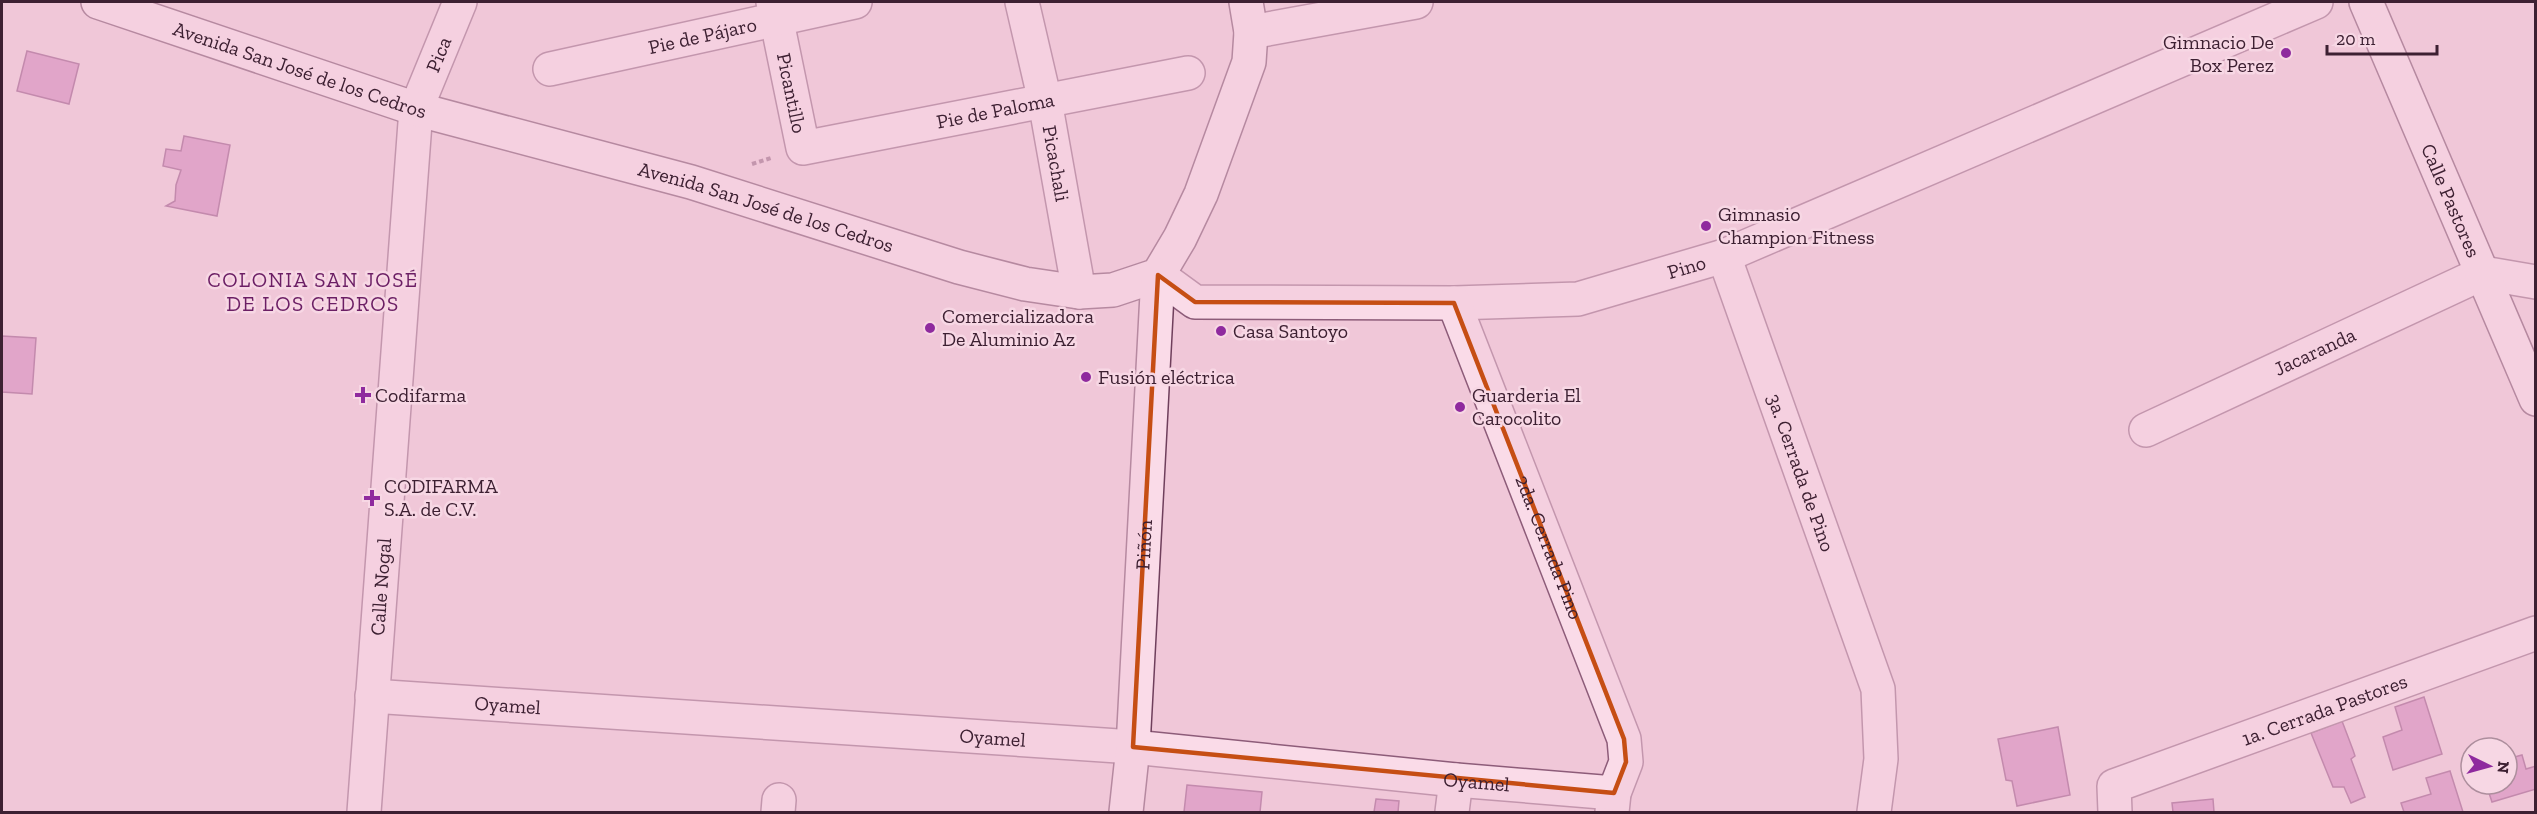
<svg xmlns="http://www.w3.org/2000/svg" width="2537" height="814" viewBox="0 0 2537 814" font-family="'Zilla Slab',serif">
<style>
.building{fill:#cf7cb7;stroke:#8d4178;stroke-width:1.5}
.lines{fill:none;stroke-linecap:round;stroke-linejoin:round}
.street-casing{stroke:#8d5c79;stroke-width:36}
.secondary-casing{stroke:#6f3f5c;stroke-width:36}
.path{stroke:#8d5c79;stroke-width:4;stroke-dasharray:4.5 3;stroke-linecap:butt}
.street{stroke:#fadbe8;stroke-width:33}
.secondary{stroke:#fadbe8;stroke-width:33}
.marked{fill:none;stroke:#c64e14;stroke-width:4.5;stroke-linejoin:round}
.poi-dot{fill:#8f2a9e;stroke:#f7d7e4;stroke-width:2}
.labels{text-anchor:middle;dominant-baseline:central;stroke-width:5;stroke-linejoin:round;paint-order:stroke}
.street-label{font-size:20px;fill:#3d2032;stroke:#f7d7e4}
.poi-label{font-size:20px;fill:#3d2032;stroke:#f7d7e4;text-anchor:start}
.neighbourhood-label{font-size:21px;letter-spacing:1.5px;fill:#6b1e64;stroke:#f7d7e4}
</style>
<rect width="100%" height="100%" fill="#f0c7d8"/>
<!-- building -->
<g class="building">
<path d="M27 51 79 64 69 104 17 91Z"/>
<path d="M184 136 230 145 217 216 166 206 175 201 176 185 181 170 163 166 166 149 181 151Z"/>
<path d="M2 336 36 338 32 394 2 392Z"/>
<path d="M2424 697 2442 754 2393 770 2383 737 2402 730 2395 707Z"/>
<path d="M2342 721 2353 750 2355 756 2351 759 2365 797 2351 803 2344 787H2333L2311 733Z"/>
<path d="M2058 727 2070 795 2017 806 2012 781 2006 780 1998 739Z"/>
<path d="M2522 755 2526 769 2536 766V789L2492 802 2486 784H2507V759Z"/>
<path d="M2450 771 2463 812H2404L2401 803 2431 794 2426 778Z"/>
<path d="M1187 785 1262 792 1260 812H1184Z"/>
<path d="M1376 799 1399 801 1398 812H1374Z"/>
<path d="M2213 799 2214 812H2173L2172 803Z"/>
</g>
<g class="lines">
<!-- street casing -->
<g class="street-casing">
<g id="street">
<path id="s1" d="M773 2 803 148 1188 73"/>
<path id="s2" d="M1022 2 1045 101 1079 292"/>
<path d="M1251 32 1416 2"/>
<path id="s3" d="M550 69 855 2"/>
<path id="s4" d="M1724 256 1878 689 1881 759 1874 812"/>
<path id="s5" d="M1158 275 1195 302 1454 303 1578 299 1724 256 2316 2"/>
<path id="s6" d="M1454 303 1624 739 1626 762 1614 793 1612 812"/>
<path id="s7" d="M2146 430 2483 273 2536 282"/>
<path id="s8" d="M372 696 1133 747 1456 780 1614 793"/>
<path id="s9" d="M364 812 416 109 460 2"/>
<path d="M778 812 779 800"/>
<path d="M1452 812 1456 780"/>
<path id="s10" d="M2115 812 2114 786 2536 633"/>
</g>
</g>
<!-- secondary casing -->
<g class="secondary-casing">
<g id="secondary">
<path id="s11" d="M98 2 416 109 691 182 959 267 1025 284 1079 292 1113 290 1158 275 1180 238 1201 194 1249 62 1251 32 1246 2"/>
<path id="s12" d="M2366 2 2536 399"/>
<path id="s13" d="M1126 812 1133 747 1158 275"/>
</g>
</g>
<!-- path -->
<path class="path" d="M752 164 771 158"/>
<!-- street -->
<use href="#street" class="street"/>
<!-- secondary -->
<use href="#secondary" class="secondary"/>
</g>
<!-- marked area -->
<path d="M0 0H2537V814H0ZM1158 275 1195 302 1454 303 1624 739 1626 762 1614 793 1133 747Z" fill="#f0c7d8" fill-opacity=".55" fill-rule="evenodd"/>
<path class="marked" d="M1158 275 1195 302 1454 303 1624 739 1626 762 1614 793 1133 747Z"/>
<!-- markers -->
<g class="poi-dot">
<circle cx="2286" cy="53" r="6"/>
<circle cx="1706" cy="226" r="6"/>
<circle cx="930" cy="328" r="6"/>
<circle cx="1221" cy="331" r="6"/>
<circle cx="1086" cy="377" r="6"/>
<path d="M360 386h6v6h6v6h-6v6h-6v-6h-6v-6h6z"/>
<circle cx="1460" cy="407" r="6"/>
<path d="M369 489h6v6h6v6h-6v6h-6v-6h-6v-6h6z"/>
</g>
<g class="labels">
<!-- street labels -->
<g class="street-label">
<text stroke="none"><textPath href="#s3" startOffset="156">Pie de Pájaro</textPath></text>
<text stroke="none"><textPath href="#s9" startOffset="764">Pica</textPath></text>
<text stroke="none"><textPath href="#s11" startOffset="213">Avenida San José de los Cedros</textPath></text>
<text stroke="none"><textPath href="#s1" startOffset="93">Picantillo</textPath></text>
<text stroke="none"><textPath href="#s1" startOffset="345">Pie de Paloma</textPath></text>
<text stroke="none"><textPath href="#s2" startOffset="165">Picachali</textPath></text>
<text stroke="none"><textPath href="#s12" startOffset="216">Calle Pastores</textPath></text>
<text stroke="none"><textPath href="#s11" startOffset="699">Avenida San José de los Cedros</textPath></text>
<text stroke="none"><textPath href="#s5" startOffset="542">Pino</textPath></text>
<text stroke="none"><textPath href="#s7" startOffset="186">Jacaranda</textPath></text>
<text stroke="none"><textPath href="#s4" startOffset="230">3a. Cerrada de Pino</textPath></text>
<text stroke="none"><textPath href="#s13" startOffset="268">Piñón</textPath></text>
<text stroke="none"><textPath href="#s6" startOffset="262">2da. Cerrada Pino</textPath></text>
<text stroke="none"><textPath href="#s9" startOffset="226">Calle Nogal</textPath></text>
<text stroke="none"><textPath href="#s8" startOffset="136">Oyamel</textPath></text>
<text stroke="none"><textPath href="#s10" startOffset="250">1a. Cerrada Pastores</textPath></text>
<text stroke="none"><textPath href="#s8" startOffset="622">Oyamel</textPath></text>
<text stroke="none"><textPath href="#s8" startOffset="1108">Oyamel</textPath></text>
</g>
<!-- poi labels -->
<g class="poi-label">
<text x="2274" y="42" text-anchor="end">Gimnacio De<tspan x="2274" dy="23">Box Perez</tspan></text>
<text x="1718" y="214">Gimnasio<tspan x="1718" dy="23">Champion Fitness</tspan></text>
<text x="942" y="316">Comercializadora<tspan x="942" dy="23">De Aluminio Az</tspan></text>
<text x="1233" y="331">Casa Santoyo</text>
<text x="1098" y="377">Fusión eléctrica</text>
<text x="375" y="395">Codifarma</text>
<text x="1472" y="395">Guarderia El<tspan x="1472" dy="23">Carocolito</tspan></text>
<text x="384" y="486">CODIFARMA<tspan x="384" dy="23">S.A. de C.V.</tspan></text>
</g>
<!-- neighbourhood labels -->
<g class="neighbourhood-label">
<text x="313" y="279">COLONIA SAN JOSÉ<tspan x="313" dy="24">DE LOS CEDROS</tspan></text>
</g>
</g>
<!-- border -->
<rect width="2537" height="814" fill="none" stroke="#3d2032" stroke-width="6"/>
<!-- north arrow -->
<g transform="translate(2489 766) rotate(95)"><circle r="28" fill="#f7d7e4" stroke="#ad8e9d" stroke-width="1.5"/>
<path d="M0-4.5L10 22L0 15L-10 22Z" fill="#8f2a9e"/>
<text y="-9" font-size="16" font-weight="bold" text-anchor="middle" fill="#3d2032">N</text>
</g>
<!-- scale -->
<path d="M2327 45v9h110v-9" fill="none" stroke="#3d2032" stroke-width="3"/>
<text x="2336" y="45" font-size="18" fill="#3d2032" stroke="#f7d7e4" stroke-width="4.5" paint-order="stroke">20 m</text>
</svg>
